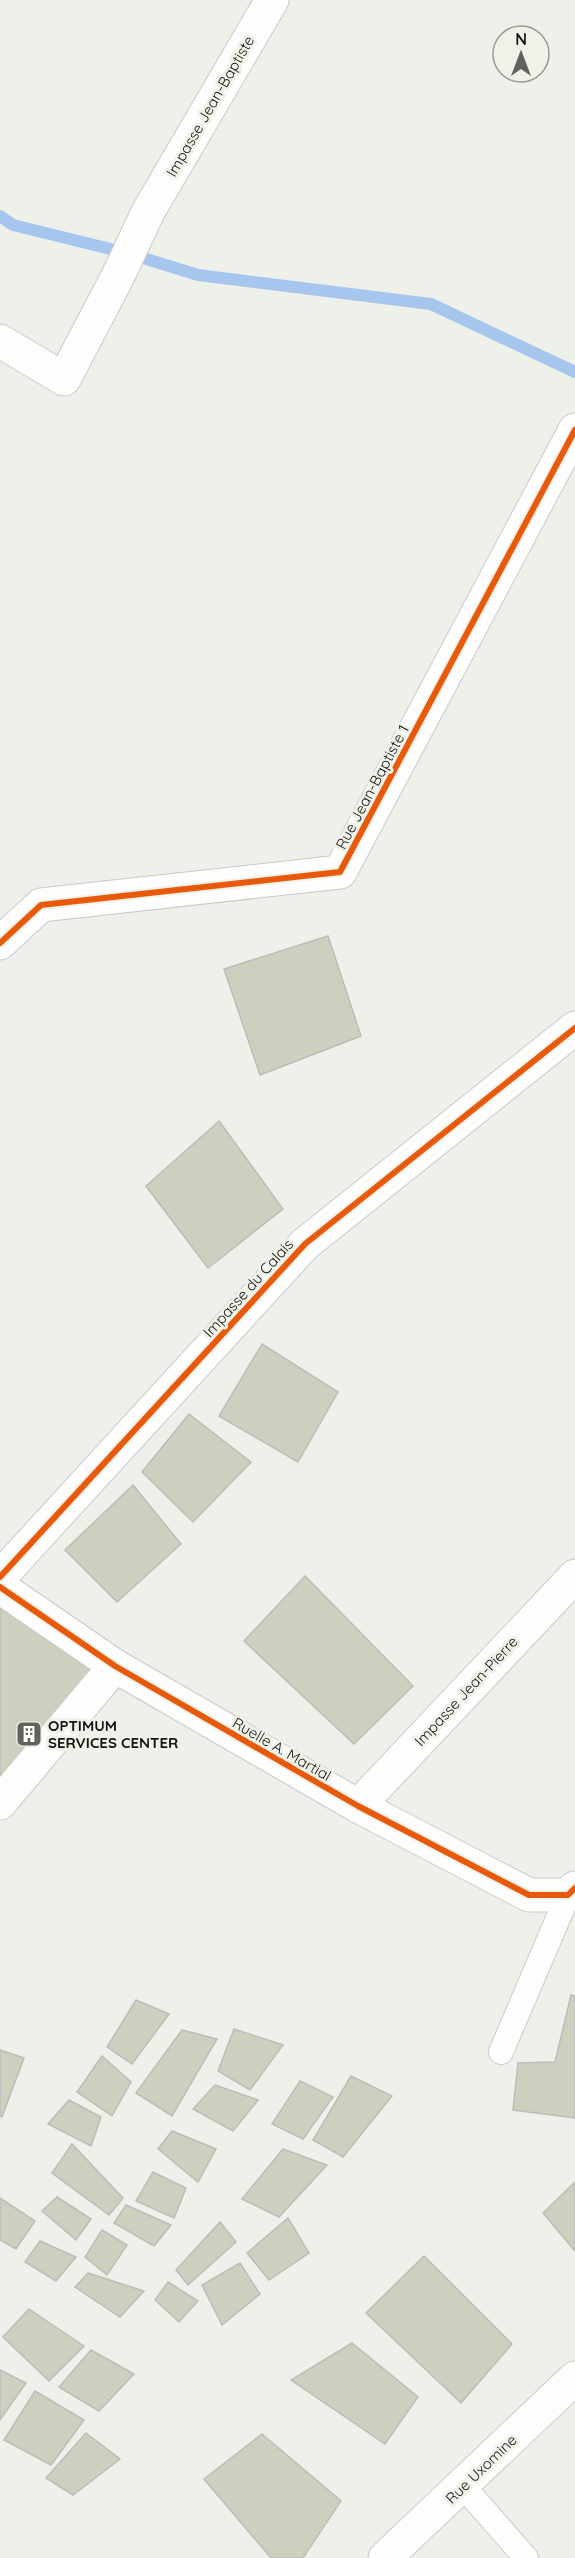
<svg xmlns="http://www.w3.org/2000/svg" width="575" height="2558" viewBox="0 0 575 2558" font-family="Quicksand,sans-serif">
<style>
.lines{fill:none;stroke-linecap:round;stroke-linejoin:round}
.stream{stroke:#a7c6ee;stroke-width:12}
.building{fill:#cbd0bf;stroke:#bcbdb9;stroke-width:1.5}
.lane-casing{stroke:#c9cbc6;stroke-width:26}
.street-casing{stroke:#c9cbc6;stroke-width:35}
.lane{stroke:#fcfdfc;stroke-width:24}
.street{stroke:#fcfdfc;stroke-width:33}
.cycleway-casing{stroke:#eff2e8;stroke-width:10}
.cycleway{stroke:#e8590c;stroke-width:6}
.labels{text-anchor:middle;dominant-baseline:central;stroke-width:6;stroke-linejoin:round;paint-order:stroke}
.street-label{font-size:15px;fill:#151612;stroke:#eff2e8}
.poi-label{font-size:15px;font-weight:bold;fill:#151612;stroke:#eff2e8;text-anchor:start}
</style>
<rect width="100%" height="100%" fill="#eef0ea"/>
<g class="lines">
<!-- stream -->
<path class="stream" d="M0 216 13 225 127 253 198 275 431 304 575 372"/>
</g>
<!-- building -->
<g class="building">
<path d="M328 936 361 1036 260 1075 224 969Z"/>
<path d="M219 1121 283 1209 208 1268 146 1186Z"/>
<path d="M262 1344 338 1392 298 1462 219 1416Z"/>
<path d="M189 1414 251 1462 193 1522 142 1472Z"/>
<path d="M133 1485 181 1544 117 1602 65 1550Z"/>
<path d="M305 1576 413 1686 354 1744 244 1641Z"/>
<path d="M0 1590 115 1666 0 1803Z"/>
<path d="M571 1995 575 1996V2118L513 2110 518 2063 555 2062Z"/>
<path d="M136 2000 169 2014 132 2064 107 2047Z"/>
<path d="M234 2029 283 2045 250 2090 218 2071Z"/>
<path d="M182 2030 217 2039 172 2116 136 2093Z"/>
<path d="M0 2050 24 2058 2 2117 0 2116Z"/>
<path d="M102 2056 131 2082 112 2116 77 2092Z"/>
<path d="M351 2076 392 2096 343 2157 313 2140Z"/>
<path d="M300 2081 333 2097 303 2139 272 2124Z"/>
<path d="M215 2085 258 2100 233 2131 193 2109Z"/>
<path d="M69 2100 101 2117 91 2146 48 2124Z"/>
<path d="M172 2131 216 2149 198 2182 158 2149Z"/>
<path d="M72 2144 123 2198 109 2215 52 2173Z"/>
<path d="M283 2149 327 2165 279 2217 242 2199Z"/>
<path d="M153 2172 186 2188 174 2218 136 2201Z"/>
<path d="M575 2182V2251L543 2213Z"/>
<path d="M57 2197 91 2219 76 2240 42 2211Z"/>
<path d="M0 2198 35 2221 16 2249 0 2240Z"/>
<path d="M126 2205 171 2225 154 2246 114 2223Z"/>
<path d="M288 2218 309 2253 269 2280 247 2253Z"/>
<path d="M220 2222 236 2242 188 2285 176 2270Z"/>
<path d="M102 2230 127 2245 107 2275 85 2257Z"/>
<path d="M40 2241 76 2257 56 2281 25 2262Z"/>
<path d="M424 2256 512 2344 461 2403 366 2313Z"/>
<path d="M240 2263 260 2294 222 2325 202 2285Z"/>
<path d="M88 2273 144 2291 120 2317 75 2287Z"/>
<path d="M168 2282 198 2301 179 2322 155 2300Z"/>
<path d="M29 2309 84 2346 49 2381 3 2337Z"/>
<path d="M352 2343 418 2397 385 2444 291 2380Z"/>
<path d="M91 2350 134 2374 99 2411 59 2387Z"/>
<path d="M0 2370 26 2383 0 2420Z"/>
<path d="M35 2391 84 2420 51 2465 4 2440Z"/>
<path d="M86 2433 120 2459 73 2495 46 2478Z"/>
<path d="M262 2434 341 2501 303 2558H271L204 2479Z"/>
</g>
<g class="lines">
<!-- lane casing -->
<g class="lane-casing">
<g id="lane">
<path d="M501 2052 568 1895"/>
<path d="M463 2486 526 2558"/>
</g>
</g>
<!-- street casing -->
<g class="street-casing">
<g id="street">
<path d="M0 341 64 379 118 276 148 212 272 0"/>
<path d="M0 943 41 905 340 872 575 430"/>
<path d="M0 1577 305 1244 575 1028"/>
<path d="M0 1587 115 1666 358 1806 529 1895H568L575 1888"/>
<path d="M0 1803 115 1666"/>
<path d="M358 1806 575 1576"/>
<path d="M385 2558 575 2378"/>
</g>
</g>
<!-- lane -->
<use href="#lane" class="lane"/>
<!-- street -->
<use href="#street" class="street"/>
<!-- cycleway casing -->
<g class="cycleway-casing">
<g id="cycleway">
<path d="M0 943 41 905 340 872 575 430"/>
<path d="M0 1577 305 1244 575 1028"/>
<path d="M0 1587 115 1666 358 1806 529 1895H568L575 1888"/>
</g>
</g>
<!-- cycleway -->
<use href="#cycleway" class="cycleway"/>
</g>
<!-- icons -->
<defs>
<g id="building-square" transform="scale(1.35)"><rect x="-9" y="-9" width="18" height="18" rx="4" fill="#61625e" stroke="#eff2e8"/><path d="M-4-6H4V6H1V3H-1V6H-4ZM-2.5-4.3h1.7v1.8h-1.7ZM.8-4.3h1.7v1.8H.8ZM-2.5-1h1.7V.8h-1.7ZM.8-1h1.7V.8H.8Z" fill="#fff"/></g>
</defs>
<g fill-rule="evenodd">
<use href="#building-square" x="29" y="1734"/>
</g>
<g class="labels">
<!-- street labels -->
<g class="street-label">
<text transform="translate(210 106) rotate(-60)">Impasse Jean-Baptiste</text>
<text transform="translate(372 787) rotate(-62)">Rue Jean-Baptiste 1</text>
<text transform="translate(248 1288) rotate(-48)">Impasse du Calais</text>
<text transform="translate(466 1691) rotate(-47)">Impasse Jean-Pierre</text>
<text transform="translate(282 1749) rotate(30)">Ruelle A. Martial</text>
<text transform="translate(481 2469) rotate(-44)">Rue Uxomine</text>
</g>
<!-- poi labels -->
<g class="poi-label">
<text x="48" y="1725">OPTIMUM<tspan x="48" dy="17">SERVICES CENTER</tspan></text>
</g>
</g>
<!-- north arrow -->
<g transform="translate(521 54)"><circle r="28" fill="#eff2e8" stroke="#989a92" stroke-width="1.5"/>
<path d="M0-4.5L10 22L0 15L-10 22Z" fill="#61625e"/>
<text y="-9" font-size="16" font-weight="bold" text-anchor="middle" fill="#151612">N</text>
</g>
</svg>
